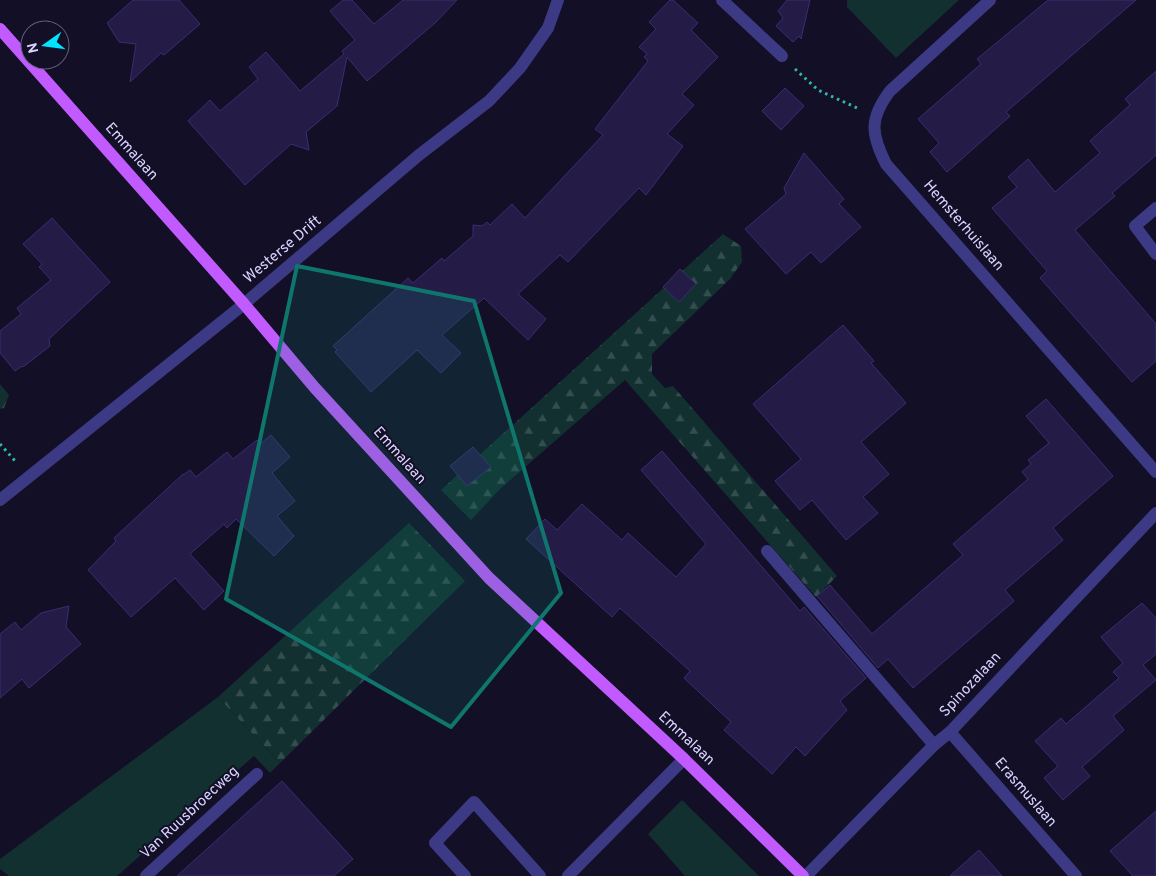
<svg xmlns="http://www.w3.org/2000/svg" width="1156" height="876" viewBox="0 0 1156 876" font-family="Overpass,sans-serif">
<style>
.green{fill:#12302f}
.forest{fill:url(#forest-firs)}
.building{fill:#241b47;stroke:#3b2d73}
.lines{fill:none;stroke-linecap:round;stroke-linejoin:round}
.path{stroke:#2fb8b0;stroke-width:3;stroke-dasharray:2.5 4;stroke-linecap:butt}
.minor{stroke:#3d3a85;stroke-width:12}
.major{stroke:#c25bff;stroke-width:12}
.marked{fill:#0f766e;fill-opacity:0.2;stroke:#0f766e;stroke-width:4;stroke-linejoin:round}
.labels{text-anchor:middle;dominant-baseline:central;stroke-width:4;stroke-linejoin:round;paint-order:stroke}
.street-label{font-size:15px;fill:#d9d4ff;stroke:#130f26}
</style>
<defs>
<pattern id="forest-firs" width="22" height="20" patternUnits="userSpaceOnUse" patternTransform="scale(1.25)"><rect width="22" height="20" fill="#12302f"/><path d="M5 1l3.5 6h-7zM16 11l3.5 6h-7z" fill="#344d4e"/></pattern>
</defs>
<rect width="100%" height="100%" fill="#130f26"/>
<!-- green -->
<g class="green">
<path d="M847 0H959L896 58 847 7Z"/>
<path d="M218 697 280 763 270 773 254 756 117 876H9L0 869V859Z"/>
<path d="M682 800 759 876H685L648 834Z"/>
</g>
<!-- forest -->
<g class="forest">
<path d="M723 234 741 246 742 262 730 279 652 354V374L665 388 673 386 837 576 816 597 625 380 501 488 471 520 441 490Z"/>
<path d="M0 384 9 395 4 408 0 409Z"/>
<path d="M409 523 465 581 280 763 218 697Z"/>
</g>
<!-- building -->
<g class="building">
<path d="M133 0H179L200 24 164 55 161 53 130 82 136 44 119 42 107 23Z"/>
<path d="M343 0H352L374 24 403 0H457L435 23 367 81 347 57 337 106 306 132 309 150 291 144 245 185 188 121 210 100 220 111 258 79 249 67 266 52 300 91 344 54 342 51 355 40 330 11Z"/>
<path d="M670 0H673L698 23 691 30 718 57 682 94 694 105 667 134 683 146 646 195 639 188 568 262 560 255 518 294 546 319 528 340 484 298 442 335 461 353 441 373 417 350 371 392 335 352 337 350 333 346 408 278 413 283 442 258 444 261 473 236V225L482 226 487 222 490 225 512 204 525 218 603 135 595 129 648 61 644 57 647 54 639 47 656 29 649 22Z"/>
<path d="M787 0H810L801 39 799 36 793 42 776 26 783 18 778 11Z"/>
<path d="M1048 0H1136L1006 112 1010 116 947 172 930 152 939 143 918 119 981 64 977 59Z"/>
<path d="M1156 71V155L1112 193 1115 196 1075 230 1156 324V361L1132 382 1040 278 1047 271 992 208 1017 187 1008 177 1028 159 1055 192 1100 153 1090 141 1130 105 1125 99Z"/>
<path d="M785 88 804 106 781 130 762 111Z"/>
<path d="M804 153 844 199 839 204 861 227 821 263 811 252 786 274 745 229 786 194 784 188Z"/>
<path d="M52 218 110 282 49 339 50 346 23 367 22 366 15 371 0 353V331L21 314 17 308 51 280 39 267 42 264 23 244Z"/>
<path d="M680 269 696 284 679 302 663 287Z"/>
<path d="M843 325 874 361 871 363 906 403 861 442 889 474 863 497 878 513 846 540 812 500 800 510 775 481 801 459 753 404Z"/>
<path d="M1046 399 1113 476 1053 528 1063 540 1005 590 1014 601 913 688 888 659 878 668 817 596 830 585 872 634 925 588 963 555 953 544 1028 479 1022 472 1031 464 1028 460 1049 443 1026 416Z"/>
<path d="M271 435 290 457 272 473 295 501 277 516 294 536 274 556 236 519 227 528 224 524 190 554 224 591 204 610 175 578 131 617 88 570 116 541 114 538 183 474V475L190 470 196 477 227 452 233 459 257 440 260 444Z"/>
<path d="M473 447 491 467 467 486 450 466Z"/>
<path d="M662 451 800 611 804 607 866 678 840 701 847 710 805 756 796 747 772 774 724 730 731 722 684 678 690 671 620 608 612 617 526 539 545 519 557 530 582 504 622 540 628 533 676 577 706 544 641 470Z"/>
<path d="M1142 603 1156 618V654L1143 665 1156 680 1113 716 1124 730 1082 767 1090 776 1063 800 1044 778 1058 766 1035 741 1061 718 1066 724 1119 678 1113 672 1123 663 1101 637Z"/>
<path d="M69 606 66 627 81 644 29 688 22 679 0 698V634L15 622 21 630 41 613Z"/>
<path d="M282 781 353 859 334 876H177Z"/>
<path d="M1156 811V876H1133L1110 851Z"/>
<path d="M979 850 1002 876H950Z"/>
</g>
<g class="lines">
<!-- path -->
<g class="path">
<path d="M795 69 818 90 857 108"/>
<path d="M0 444 16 462"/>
</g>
<!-- minor -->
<g class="minor">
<path d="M722 0 782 56"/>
<path d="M990 0 890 91C869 119 871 134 886 164L1156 472"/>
<path d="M1156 208 1135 226 1156 254"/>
<path d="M0 500 244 304 419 155 489 101 520 68 548 28 558 0"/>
<path d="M767 551 934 745"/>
<path d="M950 732 1076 876"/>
<path d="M146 876 257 774"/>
<path d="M465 876 435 843 474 802 540 876"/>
<path d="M568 876 684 759"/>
<path d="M806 876 934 745 950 732 1156 513"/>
</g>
<!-- major -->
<path class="major" d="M0 29 244 304 315 388 489 578 684 759 803 876"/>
</g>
<!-- marked area -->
<path class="marked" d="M297 266 474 301 561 593 451 727 226 599Z"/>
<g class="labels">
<!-- street labels -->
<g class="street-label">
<text transform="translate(131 152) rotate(48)">Emmalaan</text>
<text transform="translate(963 226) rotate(49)">Hemsterhuislaan</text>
<text transform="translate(283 250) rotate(-40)">Westerse Drift</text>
<text transform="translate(399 456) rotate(48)">Emmalaan</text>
<text transform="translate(971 685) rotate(-47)">Spinozalaan</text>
<text transform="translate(686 739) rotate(43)">Emmalaan</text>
<text transform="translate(1025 793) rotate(49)">Erasmuslaan</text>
<text transform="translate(190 813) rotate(-43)">Van Ruusbroecweg</text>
</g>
</g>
<!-- north arrow -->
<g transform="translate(45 45) rotate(256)"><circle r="24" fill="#130f26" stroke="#625e7d"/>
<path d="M0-4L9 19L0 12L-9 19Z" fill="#00e5ff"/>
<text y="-8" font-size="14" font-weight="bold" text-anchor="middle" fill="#d9d4ff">N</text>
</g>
</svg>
